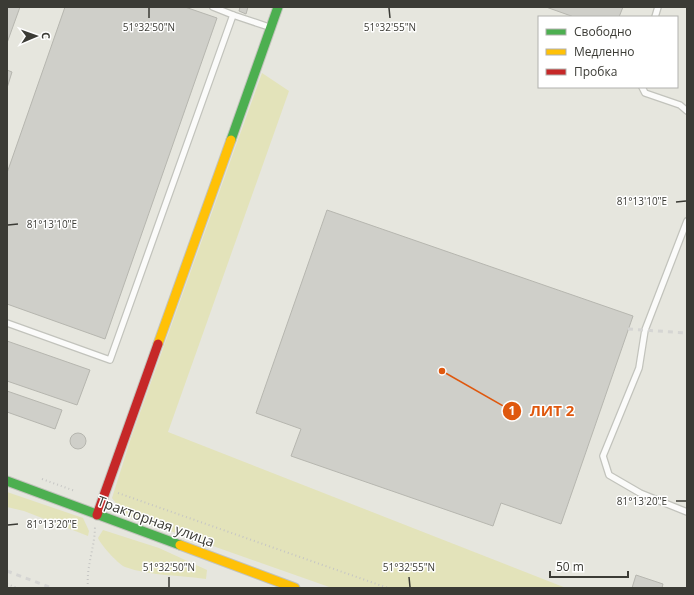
<svg xmlns="http://www.w3.org/2000/svg" width="694" height="595" viewBox="0 0 694 595" font-family="'Open Sans',sans-serif">
<style>
.green{fill:#e3e3ba}
.building{fill:#cfcfc9;stroke:#b6b6af}
.lines{fill:none;stroke-linecap:round;stroke-linejoin:round}
.lane-casing{stroke:#c2c3bc;stroke-width:8}
.fast-casing{stroke:#c2c3bc;stroke-width:11}
.slow-casing{stroke:#c2c3bc;stroke-width:11}
.jam-casing{stroke:#c2c3bc;stroke-width:11}
.path{stroke:#c6c6c4;stroke-width:2;stroke-dasharray:1 3;stroke-linecap:butt}
.lane{stroke:#fbfbfa;stroke-width:5.5}
.fast{stroke:#4caf50;stroke-width:9}
.slow{stroke:#ffc107;stroke-width:9}
.jam{stroke:#c62828;stroke-width:9}
.rail{stroke:#d5d5d3;stroke-width:3;stroke-dasharray:5 5;stroke-linecap:butt}
.ticks{fill:none;stroke:#3b3b35;stroke-width:1.5}
.labels{text-anchor:middle;dominant-baseline:central;stroke-width:3;stroke-linejoin:round;paint-order:stroke}
.street-label{font-size:14px;fill:#3b3b35;stroke:#fff}
.ticks-label{font-size:10px;text-anchor:middle;fill:#3b3b35;stroke:#fff;stroke-width:3;stroke-linejoin:round;paint-order:stroke}
.leader{fill:none;stroke:#df580e;stroke-width:1.5}
.callout-dot{fill:#df580e;stroke:#fff;stroke-width:1.5}
.mark-label{font-size:12px;text-anchor:middle;font-weight:bold;fill:#fff}
.callout-label{font-size:15px;text-anchor:middle;font-weight:bold;fill:#df580e;stroke:#fff;stroke-width:3;stroke-linejoin:round;paint-order:stroke}
</style>
<rect width="100%" height="100%" fill="#e6e6de"/>
<!-- green -->
<g class="green">
<path d="M262 73 289 91 168 432 566 588H332L125 515 112 498 131 438Z"/>
<path d="M7 492 83 518 89 531 88 536 24 511 7 507Z"/>
<path d="M103 530 159 548 207 570 206 579C180 575 150 576 125 567 118 564 101 545 98 538Z"/>
</g>
<!-- building -->
<g class="building">
<path d="M7 7H20L7 43Z"/>
<path d="M65 7H185L217 18 105 339 7 304V173Z"/>
<path d="M240 7H248L246 14 239 11Z"/>
<path d="M546 7H623L619 17H574Z"/>
<path d="M7 70 12 72 7 88Z"/>
<path d="M327 210 633 316 561 524 501 503 493 526 291 456 301 429 256 413Z"/>
<path d="M7 341 90 370 77 405 7 381Z"/>
<path d="M7 391 62 410 55 429 7 412Z"/>
<circle cx="78" cy="441" r="8"/>
<path d="M636 575 663 584 662 588H632Z"/>
</g>
<g class="lines">
<!-- lane casing -->
<g class="lane-casing">
<g id="lane">
<path d="M213 7 233 15"/>
<path d="M655 17 658 7"/>
<path d="M642 87 645 93 680 105 687 111"/>
<path d="M687 221 645 330 639 368 603 456 609 475 640 493 687 512"/>
<path d="M7 323 110 360 233 15 269 27"/>
</g>
</g>
<!-- fast casing -->
<g class="fast-casing">
<g id="fast">
<path d="M231 140 278 7"/>
<path d="M7 481 180 545"/>
</g>
</g>
<!-- slow casing -->
<g class="slow-casing">
<g id="slow">
<path d="M158 344 231 140"/>
<path d="M180 545 295 588"/>
</g>
</g>
<!-- jam casing -->
<g class="jam-casing">
<path id="jam" d="M97 515 158 344"/>
</g>
<!-- path -->
<g class="path">
<path d="M42 479 75 491"/>
<path d="M118 493 388 588"/>
<path d="M7 584 17 588"/>
<path d="M88 588C86 565 95 548 95 526"/>
</g>
<!-- lane -->
<use href="#lane" class="lane"/>
<!-- fast -->
<use href="#fast" class="fast"/>
<!-- slow -->
<use href="#slow" class="slow"/>
<!-- jam -->
<use href="#jam" class="jam"/>
<!-- rail -->
<g class="rail">
<path d="M628 329 687 333"/>
<path d="M7 571 52 588"/>
</g>
</g>
<!-- ticks -->
<path class="ticks" d="M149 8V18M389 8 390 18M676 202 686 201M8 225 18 224M676 501H686M8 525 18 524M169 577V587M409 577 410 587"/>
<g class="labels">
<!-- street labels -->
<g class="street-label">
<text transform="translate(156 521) rotate(20)">Тракторная улица</text>
</g>
</g>
<g class="ticks-label">
<text x="149" y="31">51°32'50"N</text>
<text x="390" y="31">51°32'55"N</text>
<text x="642" y="205">81°13'10"E</text>
<text x="52" y="228">81°13'10"E</text>
<text x="642" y="505">81°13'20"E</text>
<text x="52" y="528">81°13'20"E</text>
<text x="169" y="571">51°32'50"N</text>
<text x="409" y="571">51°32'55"N</text>
</g>
<!-- callouts -->
<path class="leader" d="M442 371L512 411"/>
<g class="callout-dot">
<circle cx="442" cy="371" r="4"/>
<circle cx="512" cy="411" r="10"/>
</g>
<g class="mark-label">
<text x="512" y="415">1</text>
</g>
<g class="callout-label">
<text x="552" y="416">ЛИТ 2</text>
</g>
<!-- border -->
<rect width="694" height="595" fill="none" stroke="#3b3b35" stroke-width="16"/>
<!-- legend -->
<rect x="538" y="16" width="140" height="72" fill="#ffffff" stroke="#b1b1ae"/>
<rect x="546" y="29" width="20" height="6" fill="#4caf50" stroke="#b1b1ae"/>
<text x="574" y="36" font-size="12" fill="#3b3b35">Свободно</text>
<rect x="546" y="49" width="20" height="6" fill="#ffc107" stroke="#b1b1ae"/>
<text x="574" y="56" font-size="12" fill="#3b3b35">Медленно</text>
<rect x="546" y="69" width="20" height="6" fill="#c62828" stroke="#b1b1ae"/>
<text x="574" y="76" font-size="12" fill="#3b3b35">Пробка</text>
<!-- north arrow -->
<g transform="translate(36 36) rotate(88)" stroke="#ffffff" stroke-width="3" paint-order="stroke">
<path d="M0-3L7 15L0 10L-7 15Z" fill="#3b3b35"/>
<text y="-6" font-size="11" font-weight="bold" text-anchor="middle" fill="#3b3b35">С</text>
</g>
<!-- scale -->
<path d="M550 571v6h78v-6" fill="none" stroke="#3b3b35" stroke-width="2"/>
<text x="556" y="571" font-size="12" fill="#3b3b35" stroke="#ffffff" stroke-width="3" paint-order="stroke">50 m</text>
</svg>
